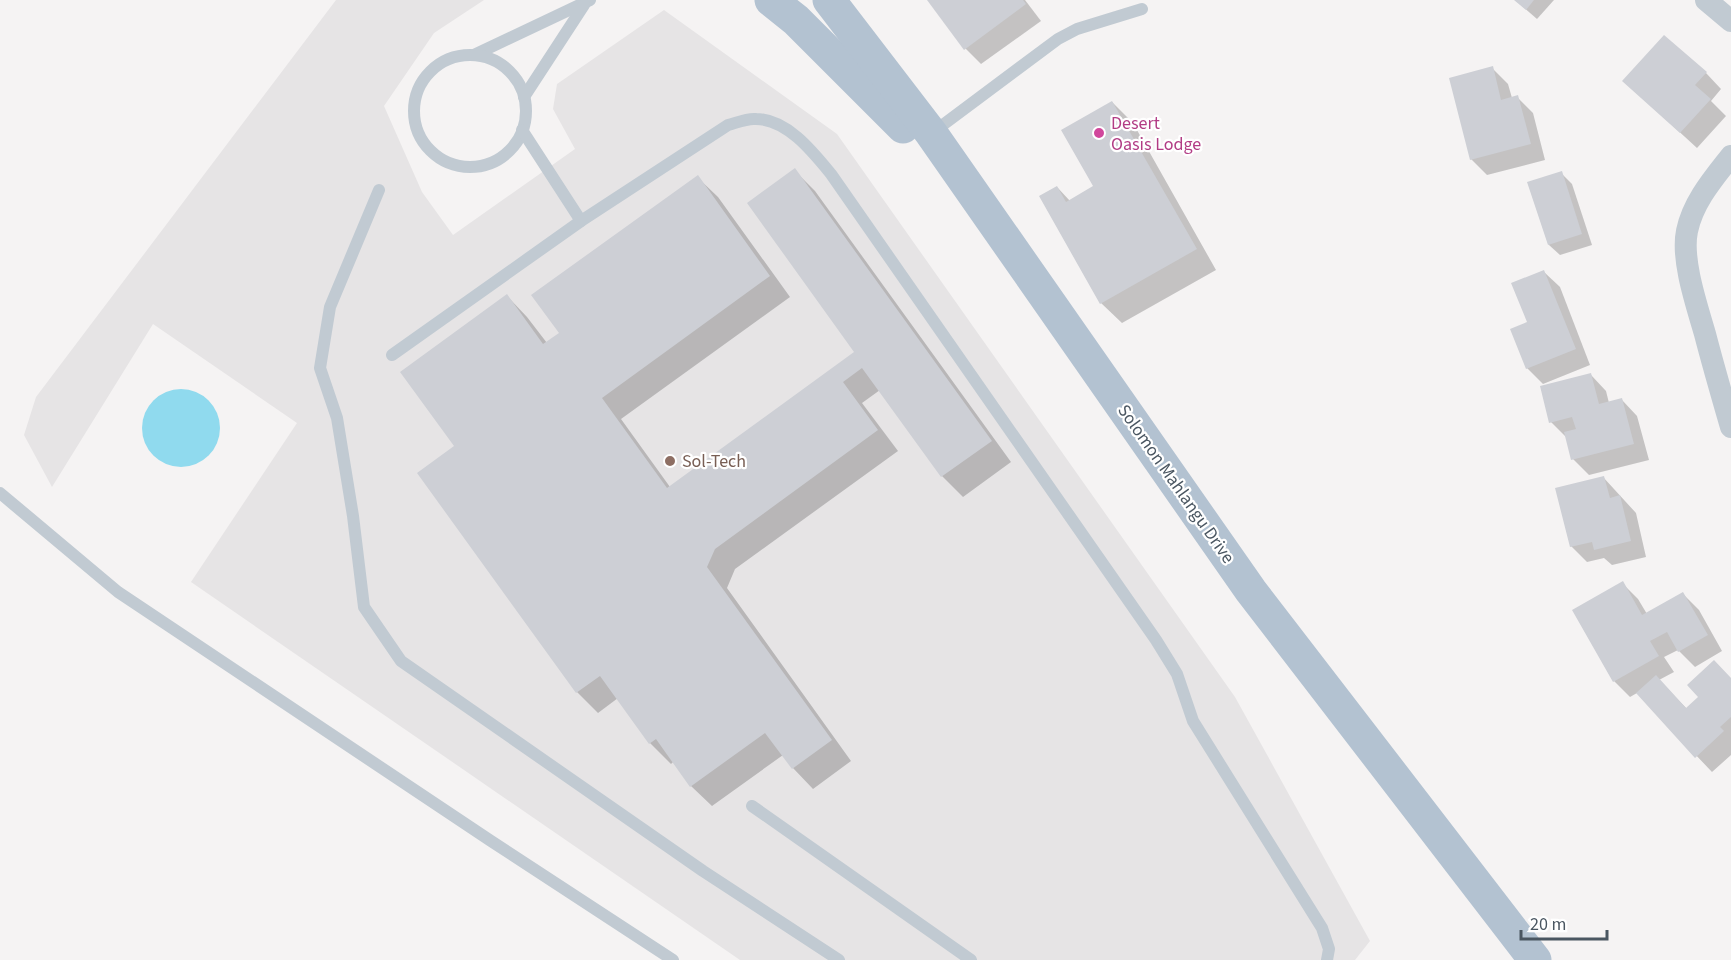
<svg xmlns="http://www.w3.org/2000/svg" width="1731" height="960" viewBox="0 0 1731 960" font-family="'Source Sans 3',sans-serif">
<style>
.education{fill:#e6e4e5}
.water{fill:#90daee}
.shadow{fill:#0003}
.building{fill:#cdcfd5}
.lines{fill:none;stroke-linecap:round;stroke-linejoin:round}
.lane{stroke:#c1cad2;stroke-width:12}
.street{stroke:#c1cad2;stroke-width:22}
.primary{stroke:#b3c2d1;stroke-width:33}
.hotel-dot{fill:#d1479c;stroke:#fff;stroke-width:2}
.education-dot{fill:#8d6e63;stroke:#fff;stroke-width:2}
.labels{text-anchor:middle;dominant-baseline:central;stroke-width:4.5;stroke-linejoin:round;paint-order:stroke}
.hotel-label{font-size:18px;fill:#b23c85;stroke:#fff;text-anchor:start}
.education-label{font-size:18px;fill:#785e54;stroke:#fff;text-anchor:start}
.street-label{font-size:18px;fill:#4a5661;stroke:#fff}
</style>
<rect width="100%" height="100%" fill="#f5f3f3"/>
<!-- education -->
<path class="education" d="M336 0H484L434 33 384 106 422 192 453 235 575 149 553 109 557 84 664 10 837 134 1235 697 1370 941 1355 960H740L191 582 297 423 153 324 52 487 24 435 36 397Z"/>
<!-- water -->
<circle class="water" cx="181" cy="428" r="39"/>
<!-- shadow -->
<g class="shadow">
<path d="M929 0H1025L1041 21 981 64 966 49Z"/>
<path d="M1515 0H1554L1537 19Z"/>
<path d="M1492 68 1508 84 1512 98 1517 97 1533 113 1545 160 1487 175 1471 159Z"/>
<path d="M1706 73 1721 89 1711 101 1726 116 1697 148 1624 81Z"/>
<path d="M1112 102 1133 123 1216 270 1122 323 1101 303 1057 187 1070 201 1095 187Z"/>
<path d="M794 170 815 191 1011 462 963 497 942 476 880 390 862 403 898 451 735 569 727 588 851 761 813 789 793 768 783 755 712 806 691 786 674 761 671 764 650 743 618 698 598 713 577 692 419 473 456 446 507 296 527 317 547 343 561 333 697 177 718 197 790 297 621 419 670 487 856 352Z"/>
<path d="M1561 173 1572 184 1592 245 1560 255 1549 245Z"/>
<path d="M1544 272 1560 287 1590 365 1543 384 1527 368Z"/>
<path d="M1591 375 1606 391 1609 403 1622 400 1637 416 1649 460 1589 475 1573 459 1567 438 1551 422Z"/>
<path d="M1603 477 1636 513 1646 557 1612 565 1604 558 1587 562 1571 546Z"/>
<path d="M1622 583 1638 599 1647 614 1683 594 1699 610 1722 651 1695 667 1678 650 1664 657 1674 672 1659 680 1687 709 1731 679V755L1712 772 1637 693 1630 697 1614 681Z"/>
</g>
<!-- building -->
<g class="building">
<path d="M927 0H1023L1026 4 964 50Z"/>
<path d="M1514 0H1534L1526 10Z"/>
<path d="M1664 35 1707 72 1695 85 1711 99 1680 133 1622 81Z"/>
<path d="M1493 66 1501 100 1518 95 1531 144 1470 160 1449 78Z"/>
<path d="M1112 101 1197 249 1100 304 1039 196 1057 186 1066 202 1093 186 1061 130Z"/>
<path d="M795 168 992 441 941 477 862 368 843 382 878 430 715 549 707 567 832 740 792 769 765 733 690 787 656 739 649 744 600 676 576 693 417 473 454 446 400 372 507 294 543 344 559 333 531 295 698 175 770 276 602 398 667 488 854 352 747 203Z"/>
<path d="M1562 171 1582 234 1548 245 1527 182Z"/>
<path d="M1544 270 1576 349 1526 369 1510 329 1527 322 1511 283Z"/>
<path d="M1591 373 1599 404 1622 398 1634 444 1571 460 1564 432 1576 429 1572 417 1549 423 1540 386Z"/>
<path d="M1604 476 1610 498 1620 495 1631 541 1594 550 1592 542 1570 547 1555 488Z"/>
<path d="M1623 581 1642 615 1683 592 1708 635 1678 652 1667 632 1650 641 1659 656 1613 682 1572 610Z"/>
<path d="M1714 660 1731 678V717L1720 727 1724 731 1695 758 1636 693 1656 675 1686 708 1698 697 1687 685Z"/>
</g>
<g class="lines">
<!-- lane -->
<g class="lane">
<path d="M474 55 590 0"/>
<circle cx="470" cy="111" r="56"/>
<path d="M524 97 584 5"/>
<path d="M522 130 581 221"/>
<path d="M932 133 1058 39 1077 29 1142 9"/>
<path d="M379 190 330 307 320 368 337 418 353 516 364 607 401 661 703 871 839 960"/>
<path d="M392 355 581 221 728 125C736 123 747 118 756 119 787 119 813 152 831 174L1156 640 1177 674 1193 721 1322 928 1329 949 1327 960"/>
<path d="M0 493 118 592 491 841 673 960"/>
<path d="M752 806 971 960"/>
</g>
<!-- street -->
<g class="street">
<path d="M1706 0 1731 21"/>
<path d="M1731 156C1713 179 1693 202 1687 231 1681 260 1697 306 1705 334 1713 365 1722 396 1731 427"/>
</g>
<!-- primary -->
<g class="primary">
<path d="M771 0 796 20 903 127"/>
<path d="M829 0 931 133 1251 591 1535 960"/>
</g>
</g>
<!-- markers -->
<circle class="hotel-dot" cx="1099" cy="133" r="6"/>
<circle class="education-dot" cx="670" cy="461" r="6"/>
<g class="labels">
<!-- hotel labels -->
<g class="hotel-label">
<text x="1111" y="123">Desert<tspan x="1111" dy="21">Oasis Lodge</tspan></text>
</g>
<!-- education labels -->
<g class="education-label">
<text x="682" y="461">Sol-Tech</text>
</g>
<!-- street labels -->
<g class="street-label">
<text transform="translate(1176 484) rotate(55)">Solomon Mahlangu Drive</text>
</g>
</g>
<!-- scale -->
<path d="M1521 930v9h86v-9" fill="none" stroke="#4a5661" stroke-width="3"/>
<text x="1530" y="930" font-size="18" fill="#4a5661" stroke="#ffffff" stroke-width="4.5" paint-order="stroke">20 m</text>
</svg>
